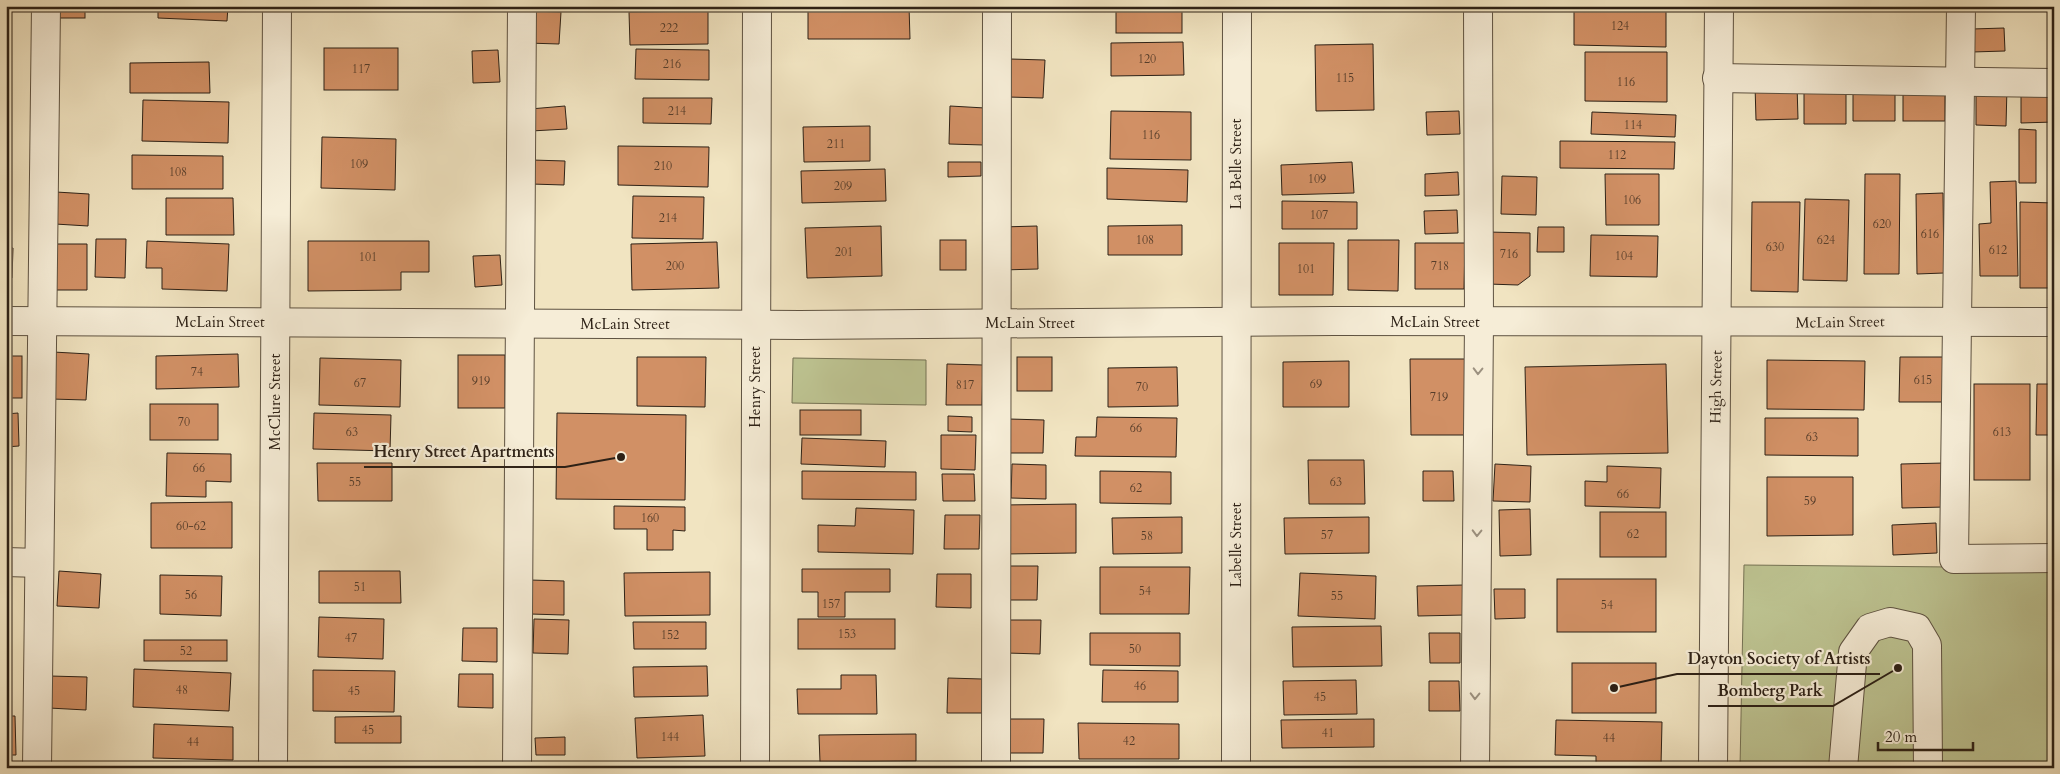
<svg xmlns="http://www.w3.org/2000/svg" width="2060" height="774" viewBox="0 0 2060 774" font-family="Cardo,serif">
<style>
.green{fill:#bdc391;stroke:#757254}
.building{fill:#d19065;stroke:#2d2116}
.lines{fill:none;stroke-linecap:round;stroke-linejoin:round}
.minor-casing{stroke:#5e5241;stroke-width:30}
.minor{stroke:#f6edd7;stroke-width:28}
.oneway{stroke:#9c9180}
.labels{text-anchor:middle;dominant-baseline:central;stroke-width:4.5;stroke-linejoin:round;paint-order:stroke}
.number-label{font-size:12px;fill:#563d2a}
.street-label{font-size:15px;fill:#2d2116;stroke:#f6edd7}
.leader{fill:none;stroke:#2d2116;stroke-width:2}
.callout-dot{fill:#2d2116;stroke:#f6edd7;stroke-width:2}
.callout-label{font-size:16px;text-anchor:middle;font-weight:bold;fill:#2d2116;stroke:#f6edd7;stroke-width:4.5;stroke-linejoin:round;paint-order:stroke}
</style>
<rect width="100%" height="100%" fill="#f1e4c1"/>
<filter id="stains"><feTurbulence type="fractalNoise" baseFrequency=".004" numOctaves="4"/><feColorMatrix values="0 0 0 0 .2 0 0 0 0 .09 0 0 0 0 .02 0 0 0 .5 -.17"/></filter>
<radialGradient id="worn" r=".72"><stop offset=".6" stop-color="#630" stop-opacity="0"/><stop offset="1" stop-color="#630" stop-opacity=".3"/></radialGradient>
<!-- green -->
<g class="green">
<path d="M793 358 926 360V405L792 403Z"/>
<path d="M1744 565 2054 568V768H1740Z"/>
</g>
<!-- building -->
<g class="building">
<rect x="56" y="6" width="29" height="12"/>
<path d="M158 6H228L227 21 158 18Z"/>
<path d="M808 6H909L910 39H808Z"/>
<rect x="1116" y="6" width="66" height="27"/>
<path d="M1574 6H1666V47L1574 45Z"/>
<path d="M528 11 561 12 559 44 527 43Z"/>
<path d="M708 11V44L630 45 629 12Z"/>
<path d="M2004 28 2005 51 1972 52V29Z"/>
<path d="M1183 42 1184 75 1111 76V43Z"/>
<path d="M1373 44 1374 110 1316 111 1315 45Z"/>
<rect x="324" y="48" width="74" height="42"/>
<path d="M636 49 709 50V80L635 79Z"/>
<path d="M498 50 500 82 473 83 472 51Z"/>
<path d="M1585 52H1667V102L1585 101Z"/>
<path d="M1010 59 1045 60 1043 98 1008 97Z"/>
<path d="M209 62 210 93H130V63Z"/>
<path d="M1755 85H1797L1798 119 1756 120Z"/>
<path d="M1853 86 1895 87V121H1853Z"/>
<rect x="1903" y="87" width="42" height="34"/>
<path d="M1976 87H2007L2006 126 1976 125Z"/>
<path d="M2021 88H2054V122L2021 123Z"/>
<path d="M1804 89 1846 90V124H1804Z"/>
<path d="M643 98H712L711 124 643 123Z"/>
<path d="M143 100 229 102 228 143 142 141Z"/>
<path d="M565 106 567 129 531 131 530 109Z"/>
<path d="M950 106 985 108 984 145 949 144Z"/>
<path d="M1111 111 1191 112V160L1110 159Z"/>
<path d="M1459 111 1460 134 1427 135 1426 112Z"/>
<path d="M1592 112 1676 115 1675 137 1591 134Z"/>
<path d="M870 126V161L804 162 803 127Z"/>
<path d="M2019 129 2036 130V183H2019Z"/>
<path d="M322 137 396 139 395 190 321 188Z"/>
<path d="M1560 141 1675 142 1674 169 1560 168Z"/>
<path d="M618 146 709 147 708 187 618 185Z"/>
<path d="M132 155 223 156V189H132Z"/>
<path d="M532 160 565 161 564 185 531 184Z"/>
<path d="M948 162H981V176L948 177Z"/>
<path d="M1352 162 1354 193 1282 195 1281 165Z"/>
<path d="M1107 168 1188 170 1187 202 1107 199Z"/>
<path d="M885 169 886 201 802 203 801 171Z"/>
<path d="M1458 172 1459 195 1425 196V174Z"/>
<path d="M1605 174H1659V225H1606Z"/>
<path d="M1865 174H1900L1899 274H1864Z"/>
<path d="M1502 176 1537 177 1536 215 1501 214Z"/>
<path d="M2016 181 2018 276H1980L1979 224 1991 223 1990 182Z"/>
<path d="M56 192 89 194 88 226 55 224Z"/>
<path d="M1943 193 1944 273 1917 274 1916 194Z"/>
<path d="M633 196 704 197 703 239 632 238Z"/>
<path d="M166 198H233L234 235H166Z"/>
<path d="M1805 199 1849 200 1847 281 1803 280Z"/>
<path d="M1282 201 1357 202V229H1282Z"/>
<path d="M1752 202H1800L1798 292 1751 291Z"/>
<path d="M2020 202 2054 203V288H2020Z"/>
<path d="M1457 210 1458 233 1425 234 1424 211Z"/>
<path d="M1182 225V255H1108V226Z"/>
<path d="M881 226 882 276 807 278 805 228Z"/>
<path d="M1037 226 1038 269 1002 270 1001 227Z"/>
<path d="M1538 227H1564V252H1537Z"/>
<path d="M1488 232 1530 233V276L1518 285 1488 284Z"/>
<path d="M1591 235 1658 236 1657 277 1590 276Z"/>
<path d="M96 239H126L125 278 95 277Z"/>
<rect x="940" y="240" width="26" height="30"/>
<path d="M1348 240H1399L1398 291 1348 290Z"/>
<path d="M147 241 229 244 227 291 162 289V268H146Z"/>
<path d="M308 241H429V272H401V290L308 291Z"/>
<path d="M717 242 719 288 632 290 631 244Z"/>
<path d="M1279 243H1334L1333 295H1279Z"/>
<path d="M1415 243H1465L1464 289H1415Z"/>
<path d="M48 244H87V290H47Z"/>
<path d="M6 248H13L12 278H6Z"/>
<path d="M500 255 502 285 475 287 473 256Z"/>
<path d="M53 352 89 354 86 400 51 399Z"/>
<path d="M238 354 239 387 156 389V356Z"/>
<rect x="458" y="355" width="47" height="53"/>
<rect x="6" y="356" width="16" height="42"/>
<path d="M637 357H706L705 407 637 406Z"/>
<rect x="1017" y="357" width="35" height="34"/>
<path d="M1900 357H1946V402H1899Z"/>
<path d="M320 358 401 360 400 407 319 405Z"/>
<path d="M1410 359H1467V435H1411Z"/>
<path d="M1767 360 1865 361 1864 410 1767 409Z"/>
<path d="M1349 361V407H1283V362Z"/>
<path d="M947 364 983 365 982 405H946Z"/>
<path d="M1666 364 1668 453 1527 455 1525 367Z"/>
<path d="M1177 367 1178 406 1108 407V368Z"/>
<rect x="1974" y="384" width="56" height="96"/>
<path d="M2037 384H2054V435H2036Z"/>
<rect x="150" y="404" width="68" height="36"/>
<rect x="800" y="410" width="61" height="25"/>
<path d="M18 413 19 446 6 447V414Z"/>
<path d="M314 413 391 415 390 451 313 449Z"/>
<path d="M557 413 686 415 685 500 556 499Z"/>
<path d="M948 416 972 417V432L948 431Z"/>
<path d="M1097 417 1177 418 1176 457 1075 456 1076 437H1096Z"/>
<path d="M1765 418H1858V456L1765 455Z"/>
<path d="M1009 419 1044 420 1043 453H1009Z"/>
<path d="M941 435H976L975 470 941 469Z"/>
<path d="M802 438 886 441 885 467 801 464Z"/>
<path d="M167 453 231 454V482L206 481V497L166 496Z"/>
<path d="M1308 460H1364L1365 504H1309Z"/>
<path d="M317 463H392V501H318Z"/>
<path d="M1944 463 1945 507 1902 508 1901 464Z"/>
<path d="M1012 464 1046 465V499L1011 498Z"/>
<path d="M1495 464 1531 466 1530 502 1493 501Z"/>
<path d="M1607 466 1661 468 1660 508 1585 506V481L1607 482Z"/>
<path d="M802 471 916 472V500L802 499Z"/>
<path d="M1100 471 1171 472V504L1100 503Z"/>
<path d="M1423 471H1453L1454 501H1423Z"/>
<path d="M942 474H974L975 501H943Z"/>
<path d="M1767 477H1853V535L1767 536Z"/>
<path d="M232 502V548H151V503Z"/>
<path d="M1076 504V553L1005 554 1004 505Z"/>
<path d="M614 506 685 507V531L673 530V550H647V529H614Z"/>
<path d="M856 508 914 510 913 554 818 552V525L855 526Z"/>
<path d="M1530 509 1531 555 1500 556 1499 510Z"/>
<rect x="1600" y="512" width="66" height="45"/>
<path d="M945 515H980L979 549H944Z"/>
<path d="M1182 517V553L1113 554 1112 518Z"/>
<path d="M1369 517V553L1285 554 1284 518Z"/>
<path d="M1936 523 1937 553 1893 555 1892 525Z"/>
<path d="M1003 566H1038L1037 600H1003Z"/>
<path d="M1100 567H1190L1189 614H1100Z"/>
<path d="M802 569H890V592H845V617H818V592H802Z"/>
<path d="M59 571 101 574 99 608 57 606Z"/>
<path d="M319 571H400L401 603H319Z"/>
<path d="M710 572V615L625 616 624 573Z"/>
<path d="M1300 573 1376 576 1375 619 1298 616Z"/>
<path d="M937 574H971V608L936 607Z"/>
<path d="M160 575 222 576 221 616 160 614Z"/>
<rect x="1557" y="579" width="99" height="53"/>
<path d="M530 580 564 581V615L530 614Z"/>
<path d="M1464 585 1465 615 1418 616 1417 586Z"/>
<path d="M1494 589H1525V618L1495 619Z"/>
<path d="M319 617 384 619 383 659 318 657Z"/>
<path d="M534 619 569 620 568 654 533 653Z"/>
<rect x="798" y="619" width="97" height="30"/>
<path d="M1006 620H1041L1040 654 1006 653Z"/>
<path d="M633 622H706V649H634Z"/>
<path d="M1381 626 1382 666 1293 667 1292 627Z"/>
<path d="M463 628H497V662L462 661Z"/>
<path d="M1090 633H1180V666L1090 665Z"/>
<path d="M1429 633H1460V663H1430Z"/>
<rect x="144" y="640" width="83" height="21"/>
<rect x="1572" y="663" width="84" height="50"/>
<path d="M707 666 708 696 634 697 633 667Z"/>
<path d="M134 669 231 673 229 711 133 707Z"/>
<path d="M313 670 395 671 394 712 313 711Z"/>
<path d="M1103 670 1178 671V702H1102Z"/>
<path d="M459 674H493V708L458 707Z"/>
<path d="M841 675H876L877 714H798L797 689H841Z"/>
<path d="M50 676 87 677 86 710 49 708Z"/>
<path d="M948 678 982 679V713H947Z"/>
<path d="M1356 680 1357 714 1284 715 1283 681Z"/>
<path d="M1429 681H1459L1460 711H1429Z"/>
<path d="M703 715 705 756 637 758 635 718Z"/>
<path d="M6 716H15L16 755H6Z"/>
<path d="M401 716V743H335V717Z"/>
<path d="M1009 719H1044L1043 753H1009Z"/>
<path d="M1374 719V747L1282 748 1281 720Z"/>
<path d="M1556 720 1662 722 1661 766 1596 765V756L1555 755Z"/>
<path d="M1078 723 1179 724V759H1079Z"/>
<path d="M154 724 233 727V760L153 758Z"/>
<path d="M916 734V761L820 762 819 735Z"/>
<path d="M565 737V755H536L535 738Z"/>
<path d="M48 765 85 767V768H48Z"/>
<path d="M146 765 232 768H146Z"/>
<rect x="1004" y="765" width="34" height="3"/>
<path d="M1281 766 1375 767V768H1281Z"/>
</g>
<g class="lines">
<!-- minor casing -->
<g class="minor-casing">
<g id="minor">
<path d="M1961 6 1954 559 2054 558"/>
<path d="M1717 78 2054 83"/>
<path d="M6 321 800 325 1334 321 2054 322"/>
<path d="M6 562 39 563"/>
<path d="M37 768 46 6"/>
<path d="M273 768 277 6"/>
<path d="M517 768 522 6"/>
<path d="M755 768 757 6"/>
<path d="M996 768 997 6"/>
<path d="M1236 768 1237 6"/>
<path d="M1475 768 1479 322 1478 6"/>
<path d="M1713 768 1719 6"/>
<path d="M1843 768 1853 652 1870 628 1890 622 1917 628 1927 645 1928 768"/>
</g>
</g>
<!-- minor -->
<use href="#minor" class="minor"/>
</g>
<!-- one-way arrows -->
<defs><path id="oneway-chevron" d="M-2-3.5L2.5 0L-2 3.5" fill="none" stroke-width="1.6" stroke-linecap="round" stroke-linejoin="round" transform="scale(1.25)"/></defs>
<g class="oneway">
<use href="#oneway-chevron" transform="translate(1478 371) rotate(91)"/>
<use href="#oneway-chevron" transform="translate(1477 533) rotate(91)"/>
<use href="#oneway-chevron" transform="translate(1475 696) rotate(91)"/>
</g>
<g class="labels">
<!-- number labels -->
<g class="number-label">
<text x="1620" y="26">124</text>
<text x="669" y="28">222</text>
<text x="1147" y="59">120</text>
<text x="672" y="64">216</text>
<text x="361" y="69">117</text>
<text x="1345" y="78">115</text>
<text x="1626" y="82">116</text>
<text x="677" y="111">214</text>
<text x="1633" y="125">114</text>
<text x="1151" y="135">116</text>
<text x="836" y="144">211</text>
<text x="1617" y="155">112</text>
<text x="359" y="164">109</text>
<text x="663" y="166">210</text>
<text x="178" y="172">108</text>
<text x="1317" y="179">109</text>
<text x="843" y="186">209</text>
<text x="1632" y="200">106</text>
<text x="1319" y="215">107</text>
<text x="668" y="218">214</text>
<text x="1882" y="224">620</text>
<text x="1930" y="234">616</text>
<text x="1145" y="240">108</text>
<text x="1826" y="240">624</text>
<text x="1775" y="247">630</text>
<text x="1998" y="250">612</text>
<text x="844" y="252">201</text>
<text x="1509" y="254">716</text>
<text x="1624" y="256">104</text>
<text x="368" y="257">101</text>
<text x="675" y="266">200</text>
<text x="1440" y="266">718</text>
<text x="1306" y="269">101</text>
<text x="197" y="372">74</text>
<text x="1923" y="380">615</text>
<text x="481" y="381">919</text>
<text x="360" y="383">67</text>
<text x="1316" y="384">69</text>
<text x="965" y="385">817</text>
<text x="1142" y="387">70</text>
<text x="1439" y="397">719</text>
<text x="184" y="422">70</text>
<text x="1136" y="428">66</text>
<text x="352" y="432">63</text>
<text x="2002" y="432">613</text>
<text x="1812" y="437">63</text>
<text x="199" y="468">66</text>
<text x="355" y="482">55</text>
<text x="1336" y="482">63</text>
<text x="1136" y="488">62</text>
<text x="1623" y="494">66</text>
<text x="1810" y="501">59</text>
<text x="650" y="518">160</text>
<text x="191" y="526">60-62</text>
<text x="1633" y="534">62</text>
<text x="1327" y="535">57</text>
<text x="1147" y="536">58</text>
<text x="360" y="587">51</text>
<text x="1145" y="591">54</text>
<text x="191" y="595">56</text>
<text x="1337" y="596">55</text>
<text x="831" y="604">157</text>
<text x="1607" y="605">54</text>
<text x="847" y="634">153</text>
<text x="670" y="635">152</text>
<text x="351" y="638">47</text>
<text x="1135" y="649">50</text>
<text x="186" y="651">52</text>
<text x="1140" y="686">46</text>
<text x="182" y="690">48</text>
<text x="354" y="691">45</text>
<text x="1320" y="697">45</text>
<text x="368" y="730">45</text>
<text x="1328" y="733">41</text>
<text x="670" y="737">144</text>
<text x="1609" y="738">44</text>
<text x="1129" y="741">42</text>
<text x="193" y="742">44</text>
</g>
<!-- street labels -->
<g class="street-label">
<text transform="translate(1236 164) rotate(-90)">La Belle Street</text>
<text x="220" y="322">McLain Street</text>
<text x="1435" y="322">McLain Street</text>
<text transform="translate(1840 322) rotate(-1)">McLain Street</text>
<text x="1030" y="323">McLain Street</text>
<text x="625" y="324">McLain Street</text>
<text transform="translate(755 387) rotate(-90)">Henry Street</text>
<text transform="translate(1716 387) rotate(-89)">High Street</text>
<text transform="translate(275 402) rotate(-90)">McClure Street</text>
<text transform="translate(1236 545) rotate(-90)">Labelle Street</text>
</g>
</g>
<!-- callouts -->
<path class="leader" d="M621 457L565 467H364M1614 688L1677 674H1880M1898 668L1833 706H1708"/>
<g class="callout-dot">
<circle cx="621" cy="457" r="5"/>
<circle cx="1614" cy="688" r="5"/>
<circle cx="1898" cy="668" r="5"/>
</g>
<g class="callout-label">
<text x="464" y="457">Henry Street Apartments</text>
<text x="1779" y="664">Dayton Society of Artists</text>
<text x="1770" y="696">Bomberg Park</text>
</g>
<!-- margin -->
<rect width="2060" height="774" fill="none" stroke="#f1e4c1" stroke-width="25"/>
<rect x="8" y="8" width="2045" height="759" fill="none" stroke="#2d2116" stroke-width="2.5"/>
<rect x="12" y="12" width="2035" height="749" fill="none" stroke="#2d2116"/>
<!-- scale -->
<path d="M1878 742v8h95v-8" fill="none" stroke="#2d2116" stroke-width="2.5"/>
<text x="1885" y="742" font-size="15" fill="#2d2116" stroke="#f6edd7" stroke-width="4" paint-order="stroke">20 m</text>
<rect width="100%" height="100%" filter="url(#stains)"/>
<rect width="100%" height="100%" fill="url(#worn)"/>
</svg>
